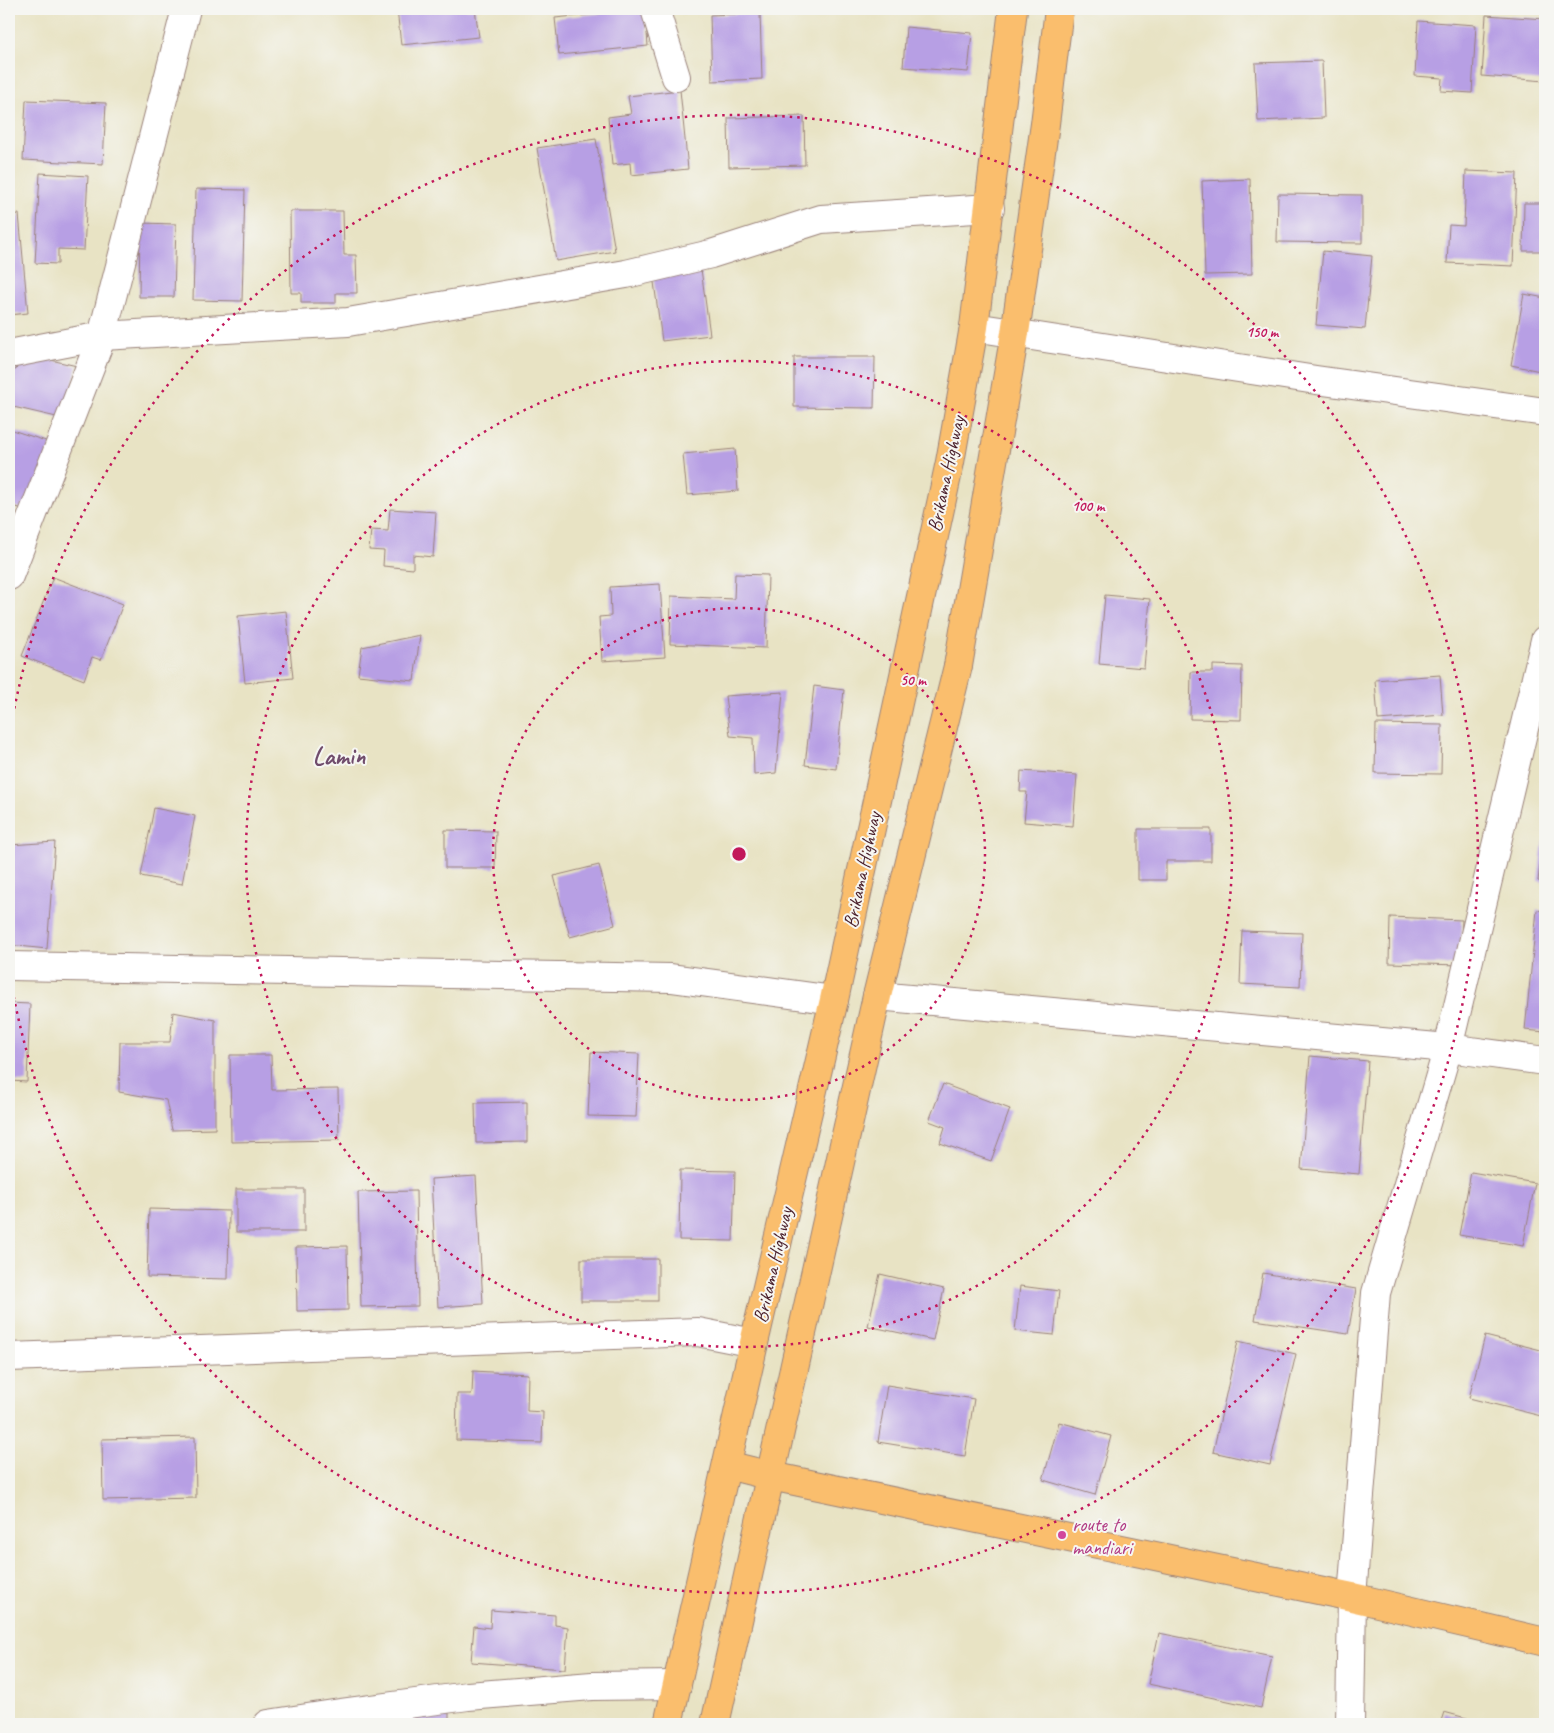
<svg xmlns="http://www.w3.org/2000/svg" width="1554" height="1733" viewBox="0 0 1554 1733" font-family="Caveat,sans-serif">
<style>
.building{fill:#b79fe4}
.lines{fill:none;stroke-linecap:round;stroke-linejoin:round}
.minor-casing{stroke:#998178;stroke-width:30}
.major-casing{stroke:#998178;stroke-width:30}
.highway-casing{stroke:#998178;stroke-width:30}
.minor{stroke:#fff;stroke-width:28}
.major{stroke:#fabe6d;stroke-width:28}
.highway{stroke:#fabe6d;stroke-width:28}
.ring{fill:none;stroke:#c2185b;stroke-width:2.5;stroke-dasharray:2.5 5}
.hotel-dot{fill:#d1479c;stroke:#f6f6f2;stroke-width:2}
.labels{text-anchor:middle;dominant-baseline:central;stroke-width:4;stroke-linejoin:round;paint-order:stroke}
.street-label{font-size:20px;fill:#4a1f2b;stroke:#f6f6f2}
.hotel-label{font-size:20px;fill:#b23c85;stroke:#f6f6f2;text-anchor:start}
.district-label{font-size:25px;font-weight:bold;fill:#704c6c;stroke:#f6f6f2}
.centre{fill:#c2185b;stroke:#f6f6f2;stroke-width:2.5}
.ring-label{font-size:15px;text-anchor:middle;font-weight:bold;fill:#c2185b;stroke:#f6f6f2;stroke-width:4;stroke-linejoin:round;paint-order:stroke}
</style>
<rect width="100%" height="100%" fill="#f6f6f2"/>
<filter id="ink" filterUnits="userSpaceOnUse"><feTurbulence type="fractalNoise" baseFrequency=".02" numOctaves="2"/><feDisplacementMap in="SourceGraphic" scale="10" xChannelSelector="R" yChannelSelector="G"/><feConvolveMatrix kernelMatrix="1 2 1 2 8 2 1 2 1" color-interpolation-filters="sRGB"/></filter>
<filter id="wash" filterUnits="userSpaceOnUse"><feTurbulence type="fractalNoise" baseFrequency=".0096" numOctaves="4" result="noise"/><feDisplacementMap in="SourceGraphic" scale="20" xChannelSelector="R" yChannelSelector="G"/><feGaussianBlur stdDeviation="1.12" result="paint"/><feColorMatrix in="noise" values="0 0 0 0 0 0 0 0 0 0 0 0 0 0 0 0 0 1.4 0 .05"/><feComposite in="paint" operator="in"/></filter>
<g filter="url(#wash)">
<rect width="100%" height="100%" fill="#e8e3c4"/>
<g id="blocks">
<!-- building -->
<g class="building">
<path d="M397 9H475L479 37 401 45Z"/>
<path d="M645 9 648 46 559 55 555 18Z"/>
<path d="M760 13 762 79 712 81 710 15Z"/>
<path d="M1486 15 1545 19V81L1482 76Z"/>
<path d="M1418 21 1476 25 1472 93 1441 91 1442 78 1415 76Z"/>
<path d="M906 27 972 33 968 72 903 67Z"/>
<path d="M1322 61 1324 118 1258 121 1255 63Z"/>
<path d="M680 90 688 169 631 175 630 163 612 165 608 117 631 114 628 96Z"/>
<path d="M26 100 106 103 103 164 23 160Z"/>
<path d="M804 116 805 165 729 167 728 118Z"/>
<path d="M596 139 615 251 556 261 537 148Z"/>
<path d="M1466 171 1517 173 1513 266 1447 263 1449 225 1464 226Z"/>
<path d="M40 173 88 176 84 250 58 249V264L35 263Z"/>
<path d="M1250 179 1252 274 1205 275 1202 181Z"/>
<path d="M196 189 245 190 242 301 193 300Z"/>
<path d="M1278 194 1362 195V243L1277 242Z"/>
<path d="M1524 203H1545V251H1523Z"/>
<path d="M290 211H343L344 255H356L357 293H336V303H301V293H291Z"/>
<path d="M19 214 28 313 9 315V215Z"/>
<path d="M140 223 176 224 174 297H139Z"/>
<path d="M1323 251 1372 256 1365 329 1316 325Z"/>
<path d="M701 269 710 335 662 341 653 275Z"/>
<path d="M1524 294 1545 298V372L1511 365Z"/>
<path d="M20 353 77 366 65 419 9 406V368L16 370Z"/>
<path d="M794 357H875L874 408 794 407Z"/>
<path d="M9 429 52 443 30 511 9 505Z"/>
<path d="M735 449 738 491 687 495 683 454Z"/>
<path d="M390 509 436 512 433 557 413 555V569L383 566 384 551 369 550 371 530 388 531Z"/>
<path d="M735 574 768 575 766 648 670 644 671 596 734 599Z"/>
<path d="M53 577 123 604 101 660 92 657 84 680 22 656Z"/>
<path d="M660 584 665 657 602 661 599 617 611 616 610 587Z"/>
<path d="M1105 595 1150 599 1144 668 1099 664Z"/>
<path d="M286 611 293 678 245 683 238 616Z"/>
<path d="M420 635 414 681 358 675 362 647Z"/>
<path d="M1213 665 1242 666 1241 720 1190 719 1191 672H1213Z"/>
<path d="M1440 675 1443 715 1378 720 1375 680Z"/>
<path d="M814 686 844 690 836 769 805 765Z"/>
<path d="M783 692 776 773 754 775 753 738 730 736 725 696Z"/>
<path d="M1376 724 1442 725 1441 774 1375 773Z"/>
<path d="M1021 771 1077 775 1073 826 1024 822 1027 792H1020Z"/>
<path d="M154 808 195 816 182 884 141 876Z"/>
<path d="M1138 829H1211V861H1166V880H1138Z"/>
<path d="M445 830 496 831 495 868H445Z"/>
<path d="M1543 841H1545V882L1538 881Z"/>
<path d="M55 842 47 949 9 945V845Z"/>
<path d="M599 865 615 925 570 937 554 876Z"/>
<path d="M1537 910 1545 911V1032L1525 1030Z"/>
<path d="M1390 917 1462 920 1460 965 1389 963Z"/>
<path d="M1242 931 1302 933 1300 987 1240 984Z"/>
<path d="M9 1003 30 1004 27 1082 9 1081Z"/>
<path d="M173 1012 215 1020V1129L172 1130 166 1100 119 1092 120 1042H170Z"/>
<path d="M591 1052 639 1054 636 1117 588 1116Z"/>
<path d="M230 1055H271L272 1090 338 1089 339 1140 231 1142Z"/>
<path d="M1310 1056 1368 1061 1359 1174 1301 1169Z"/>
<path d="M943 1084 1010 1109 991 1161 940 1143 945 1127 929 1121Z"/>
<path d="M527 1102V1142L476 1143 475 1103Z"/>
<path d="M680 1170 735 1171 733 1241 679 1240Z"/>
<path d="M1471 1172 1535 1183 1523 1246 1459 1235Z"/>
<path d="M476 1176 483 1304 438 1307 431 1179Z"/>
<rect x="236" y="1189" width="68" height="43"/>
<path d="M416 1191 418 1306 361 1307 358 1192Z"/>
<path d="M149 1209 229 1211 228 1279 147 1277Z"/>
<path d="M347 1246 348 1310 297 1311 296 1247Z"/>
<rect x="581" y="1259" width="77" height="42"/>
<path d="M1263 1273 1356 1289 1348 1334 1255 1320Z"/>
<path d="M880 1274 944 1289 933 1340 868 1326Z"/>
<path d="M1020 1286 1059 1291 1054 1335 1015 1331Z"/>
<path d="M1485 1336 1545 1351V1417L1469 1398Z"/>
<path d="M1238 1341 1296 1354 1270 1465 1213 1452Z"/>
<path d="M473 1371 528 1374 527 1411 543 1412 542 1443 456 1440 457 1394H472Z"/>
<path d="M887 1385 974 1399 965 1456 878 1442Z"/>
<path d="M1059 1422 1111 1436 1095 1495 1043 1480Z"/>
<path d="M195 1437 196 1498 103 1500 102 1439Z"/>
<path d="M491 1610 555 1615V1625L568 1627 565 1669 471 1662 474 1626 490 1628Z"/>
<path d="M1159 1633 1272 1656 1261 1708 1148 1684Z"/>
<path d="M393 1712 449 1713V1724H393Z"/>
<path d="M1444 1712 1488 1724H1440Z"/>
</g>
</g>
</g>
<g filter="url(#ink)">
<use href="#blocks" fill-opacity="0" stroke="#998178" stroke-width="1"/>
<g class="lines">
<!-- minor casing -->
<g class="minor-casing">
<g id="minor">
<path d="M655 9 676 77"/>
<path d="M974 327 1316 380 1545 412"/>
<path d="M9 354 102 336 348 322 626 274 711 254 821 219 990 208"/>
<path d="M9 576 102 336 186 9"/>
<path d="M9 966 671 978 834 1000"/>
<path d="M877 996 1448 1048 1545 1061"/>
<path d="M9 1357 698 1332 754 1343"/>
<path d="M268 1724 340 1713 468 1696 592 1686 677 1685"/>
<path d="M1350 1724 1352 1597 1376 1293 1448 1048 1545 640"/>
</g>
</g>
<!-- major casing -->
<g class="major-casing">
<path id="major" d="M727 1465 771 1476 1352 1597 1545 1642"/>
</g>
<!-- highway casing -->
<g class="highway-casing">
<g id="highway">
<path d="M668 1724 754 1343 834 1000 950 462 974 327 1013 9"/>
<path d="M715 1724 877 996 958 666 1015 333 1045 124 1059 9"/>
</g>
</g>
<!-- minor -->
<use href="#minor" class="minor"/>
<!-- major -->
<use href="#major" class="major"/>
<!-- highway -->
<use href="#highway" class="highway"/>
</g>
</g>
<!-- distance rings -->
<g class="ring">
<circle cx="739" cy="854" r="246"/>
<circle cx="739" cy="854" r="493"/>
<path d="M9 738A739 739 0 1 1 9 970"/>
</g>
<!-- markers -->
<circle class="hotel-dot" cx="1062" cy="1535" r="5"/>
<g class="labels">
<!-- street labels -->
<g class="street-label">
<text transform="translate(946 474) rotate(-78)">Brikama Highway</text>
<text transform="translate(862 870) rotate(-78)">Brikama Highway</text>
<text transform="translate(773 1265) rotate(-77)">Brikama Highway</text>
</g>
<!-- hotel labels -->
<g class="hotel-label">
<text x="1072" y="1524">route to<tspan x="1072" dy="23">mandiari</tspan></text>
</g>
<!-- district labels -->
<g class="district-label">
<text x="339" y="756">Lamin</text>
</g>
</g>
<circle cx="739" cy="854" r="8" class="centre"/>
<g class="ring-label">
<text x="1262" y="337">150 m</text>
<text x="1088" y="511">100 m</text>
<text x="913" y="685">50 m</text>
</g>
<!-- margin -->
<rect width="1554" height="1733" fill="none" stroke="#f6f6f2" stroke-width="30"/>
</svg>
